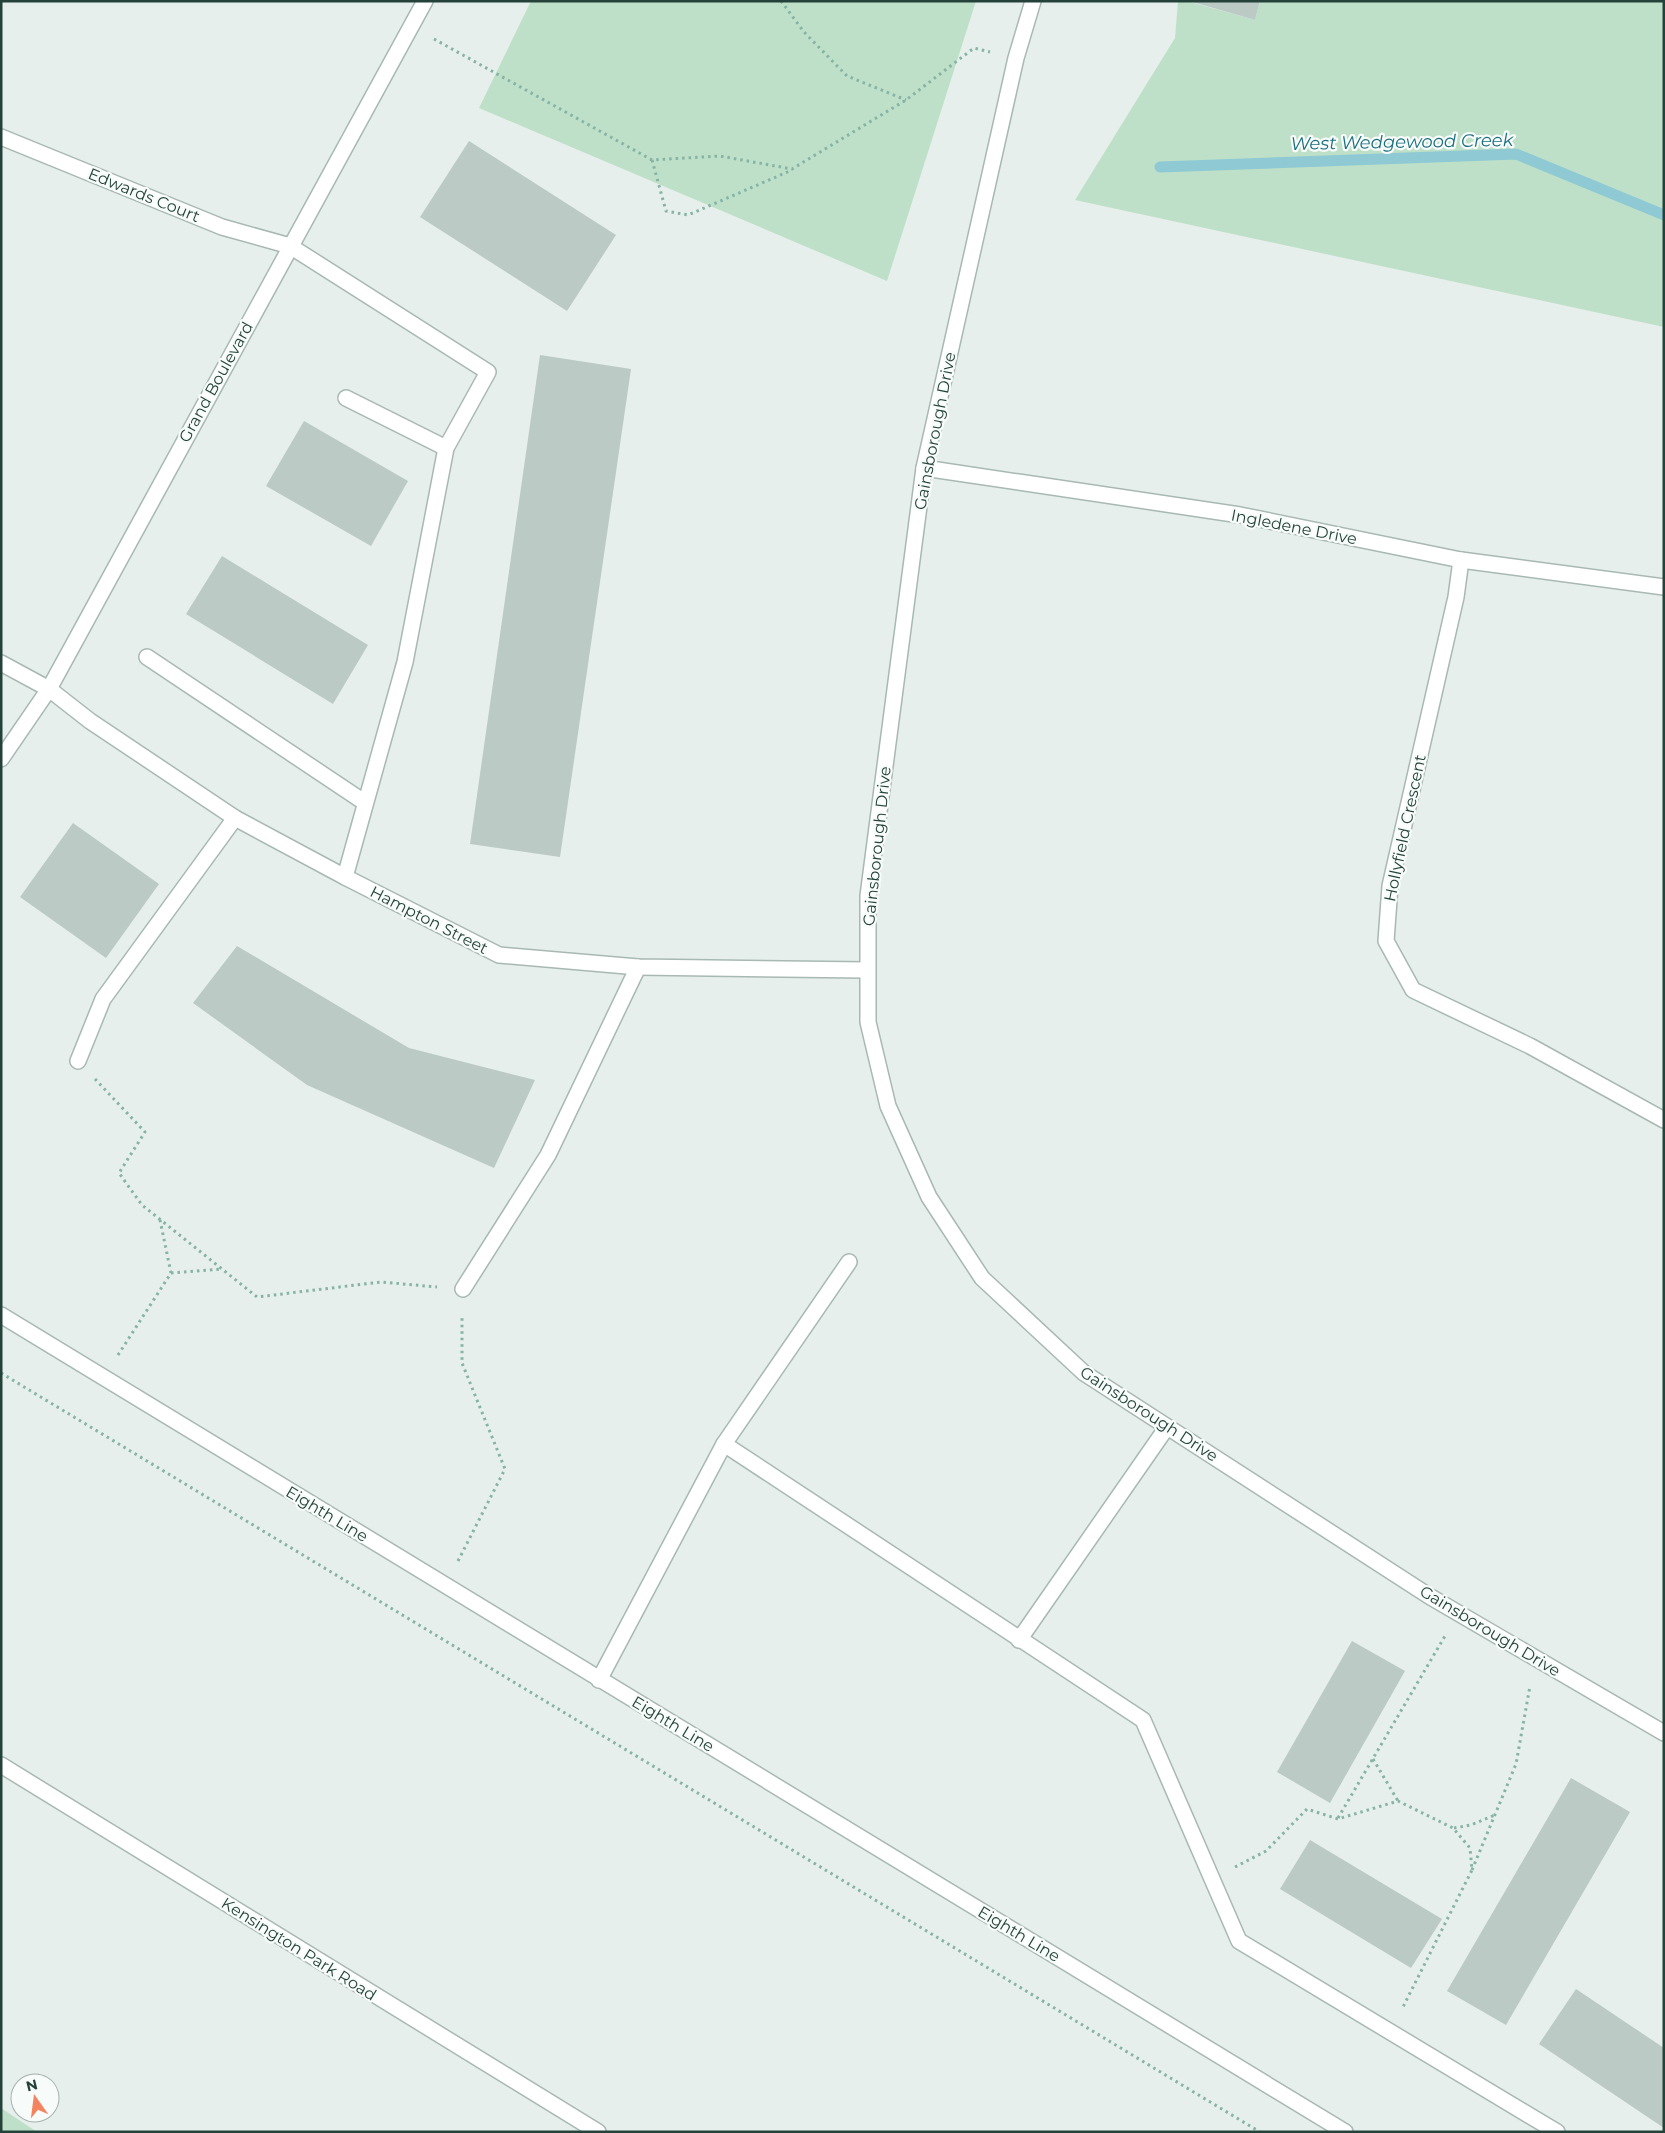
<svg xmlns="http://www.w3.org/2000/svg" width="1665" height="2133" viewBox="0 0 1665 2133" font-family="Montserrat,sans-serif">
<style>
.green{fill:#bfe0c8}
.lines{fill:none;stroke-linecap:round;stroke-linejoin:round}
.stream{stroke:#8ec9d4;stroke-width:11}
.building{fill:#bbcac4}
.service-casing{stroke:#a8b8b2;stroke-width:18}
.minor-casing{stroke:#a8b8b2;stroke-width:18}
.tertiary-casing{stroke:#a8b8b2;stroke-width:18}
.path{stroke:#86b3a5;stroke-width:3;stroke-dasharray:2.5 4;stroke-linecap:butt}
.service{stroke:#fff;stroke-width:15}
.minor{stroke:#fff;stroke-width:15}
.tertiary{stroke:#fff;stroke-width:15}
.labels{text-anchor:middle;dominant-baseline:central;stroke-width:4.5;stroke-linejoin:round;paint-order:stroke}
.street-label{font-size:16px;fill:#24423a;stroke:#f7fbf9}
.water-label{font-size:18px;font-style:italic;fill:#1c6f80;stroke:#f7fbf9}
</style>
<rect width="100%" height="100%" fill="#e6efeb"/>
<!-- green -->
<g class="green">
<path d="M531 1H976L887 281 479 108Z"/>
<path d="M1178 1H1187L1255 20 1260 1H1664V327L1075 200 1175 38Z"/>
<path d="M1 2108 37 2132H1Z"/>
</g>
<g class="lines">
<!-- stream -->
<path class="stream" d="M1160 167 1516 154 1664 215"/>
</g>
<!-- building -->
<g class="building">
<path d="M1189 1H1260L1255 20Z"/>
<path d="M469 141 616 235 567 311 420 217Z"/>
<path d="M540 355 631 369 560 857 470 844Z"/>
<path d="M304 421 408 481 371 546 266 486Z"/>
<path d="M222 556 368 645 333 704 186 614Z"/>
<path d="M73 823 159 884 106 958 20 897Z"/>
<path d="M237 946 409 1048 535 1080 494 1168 307 1085 193 1003Z"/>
<path d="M1352 1641 1405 1671 1330 1803 1277 1772Z"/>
<path d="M1571 1778 1630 1812 1506 2025 1447 1991Z"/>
<path d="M1310 1840 1442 1919 1411 1968 1280 1889Z"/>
<path d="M1576 1989 1664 2048V2128L1539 2044Z"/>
</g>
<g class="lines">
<!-- service casing -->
<g class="service-casing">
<g id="service">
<path d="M290 246 488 372 446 448 405 662 345 877"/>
<path d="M346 398 446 448"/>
<path d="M147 657 364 802"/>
<path d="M78 1061 103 999 235 818"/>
<path d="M463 1289 548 1155 638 967"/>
<path d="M724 1444 1143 1720 1239 1941 1557 2132"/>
<path d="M1019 1640 1167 1427"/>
<path d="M599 1680 724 1444 849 1262"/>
</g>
</g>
<!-- minor casing -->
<g class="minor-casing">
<g id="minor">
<path d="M1033 1 1016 58 924 468 868 896V1022L888 1106 929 1197 982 1278 1084 1373 1429 1596 1664 1733"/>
<path d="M1 137 222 227 290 246"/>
<path d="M924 468 1240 515 1461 560 1664 587"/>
<path d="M1461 560 1456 597 1390 886 1386 941 1413 990 1530 1046 1664 1120"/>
<path d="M1 663 49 689 90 721 235 818 345 877 499 955 638 967 866 970"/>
<path d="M1 1765 598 2132"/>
</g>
</g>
<!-- tertiary casing -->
<g class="tertiary-casing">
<g id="tertiary">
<path d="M1 759 49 689 425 1"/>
<path d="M1 1315 1345 2132"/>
</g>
</g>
<!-- path -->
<g class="path">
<path d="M781 1 804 32 847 76 906 100"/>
<path d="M434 39 652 160 720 156 792 169 906 100 974 48 990 52"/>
<path d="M652 160 666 211 688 215 792 170"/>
<path d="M95 1079 145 1132 119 1173 142 1205 257 1297 381 1282 437 1287"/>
<path d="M171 1273 222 1269"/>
<path d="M118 1355 171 1273 160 1220"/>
<path d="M1 1373 1260 2132"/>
<path d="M458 1561 505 1469 462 1363V1315"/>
<path d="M1373 1759 1398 1801"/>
<path d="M1338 1818 1445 1636"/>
<path d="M1454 1828 1471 1825 1495 1815"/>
<path d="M1235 1867 1266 1851 1307 1809 1338 1819 1398 1801 1453 1828 1470 1848 1472 1870 1403 2007"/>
<path d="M1472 1870 1516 1764 1530 1686"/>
</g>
<!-- service -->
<use href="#service" class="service"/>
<!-- minor -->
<use href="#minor" class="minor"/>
<!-- tertiary -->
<use href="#tertiary" class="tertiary"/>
</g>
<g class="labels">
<!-- street labels -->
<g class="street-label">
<text transform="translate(144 195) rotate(22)">Edwards Court</text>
<text transform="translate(216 382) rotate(-61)">Grand Boulevard</text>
<text transform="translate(935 431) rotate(-79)">Gainsborough Drive</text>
<text transform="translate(1294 527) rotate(11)">Ingledene Drive</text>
<text transform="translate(1405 828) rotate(-78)">Hollyfield Crescent</text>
<text transform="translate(877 846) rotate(-84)">Gainsborough Drive</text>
<text transform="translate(429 920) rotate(27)">Hampton Street</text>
<text transform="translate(1149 1414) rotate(33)">Gainsborough Drive</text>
<text transform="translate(327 1514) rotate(31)">Eighth Line</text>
<text transform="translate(1490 1631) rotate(31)">Gainsborough Drive</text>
<text transform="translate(673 1724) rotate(31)">Eighth Line</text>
<text transform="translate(1019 1934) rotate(31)">Eighth Line</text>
<text transform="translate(299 1949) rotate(32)">Kensington Park Road</text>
</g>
<!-- water labels -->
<g class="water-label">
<text transform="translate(1402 142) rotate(-1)">West Wedgewood Creek</text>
</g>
</g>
<!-- border -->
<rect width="1665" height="2133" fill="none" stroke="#24423a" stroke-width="5"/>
<!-- north arrow -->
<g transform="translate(35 2098) rotate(346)"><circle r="24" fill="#f7fbf9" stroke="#a3b1ad"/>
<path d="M0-4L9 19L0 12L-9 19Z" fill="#f4845f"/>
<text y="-8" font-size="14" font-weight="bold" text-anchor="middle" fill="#24423a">N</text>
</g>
</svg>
